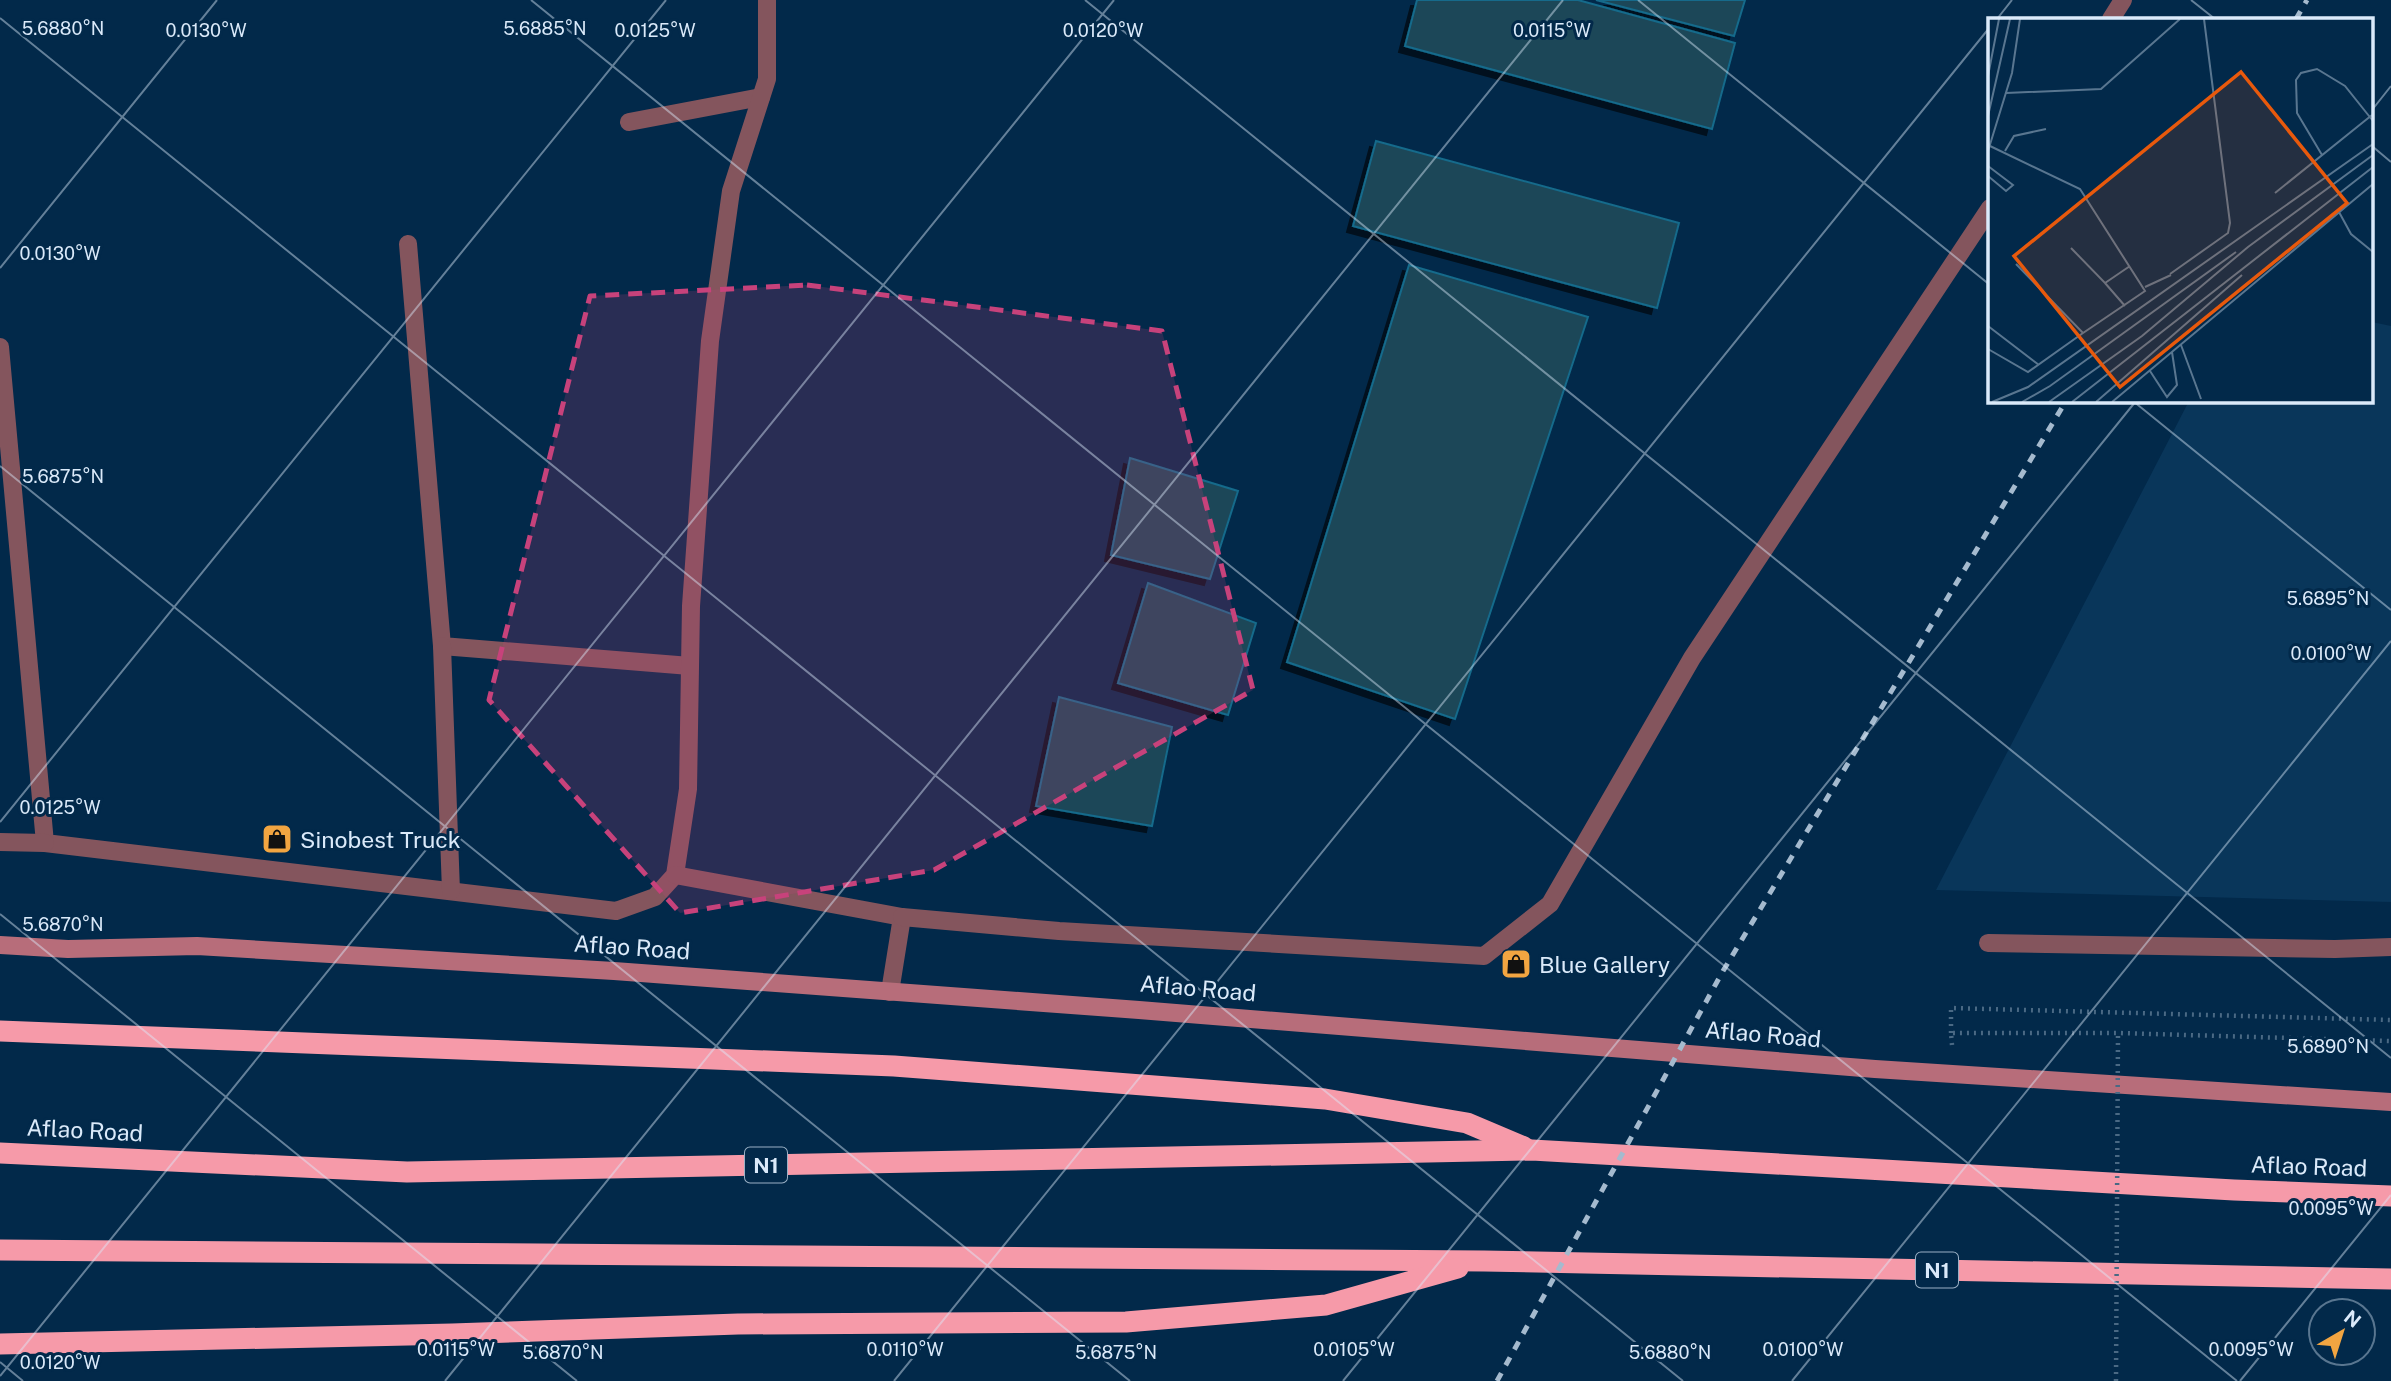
<svg xmlns="http://www.w3.org/2000/svg" width="2391" height="1381" viewBox="0 0 2391 1381" font-family="'Public Sans',sans-serif">
<style>
.built{fill:#09365a}
.building{fill:#1d4759;stroke:#136b8b;stroke-width:2;filter:url(#shadow)}
.lines{fill:none;stroke-linecap:round;stroke-linejoin:round}
.path{stroke:#4a6984;stroke-width:4.5;stroke-dasharray:2 5;stroke-linecap:butt}
.lane{stroke:#84555d;stroke-width:18}
.secondary{stroke:#b76d7a;stroke-width:18}
.highway{stroke:#f69aa9;stroke-width:21}
.rail{stroke:#a5bace;stroke-width:5;stroke-dasharray:9 9;stroke-linecap:butt}
.path-bridge{stroke:#4a6984;stroke-width:4.5;stroke-dasharray:2 5;stroke-linecap:butt}
.marked{fill:#c7427b;fill-opacity:0.2;stroke:#c7427b;stroke-width:5;stroke-dasharray:14 9;stroke-linejoin:round}
.ticks{fill:none;stroke:#dbeafa;stroke-width:2;stroke-opacity:0.45}
.labels{text-anchor:middle;dominant-baseline:central;stroke-width:6;stroke-linejoin:round;paint-order:stroke}
.shield{fill:#02294a;stroke:#9ab0c5;stroke-width:2}
.shield-label{font-size:21px;font-weight:bold;fill:#dbeafa}
.poi-label{font-size:23px;fill:#dbeafa;stroke:#02294a;text-anchor:start}
.street-label{font-size:23px;fill:#dbeafa;stroke:#02294a}
.inset-road{fill:none;stroke:#597690;stroke-width:2}
.view{fill:#e8590c;fill-opacity:0.15;stroke:#e8590c;stroke-width:3.5}
.inset-edge{fill:none;stroke:#dbeafa;stroke-width:3.5}
.ticks-label{font-size:18px;text-anchor:middle;fill:#dbeafa;stroke:#02294a;stroke-width:6;stroke-linejoin:round;paint-order:stroke}
</style>
<defs>
<filter id="shadow"><feDropShadow dx="-6" dy="6" stdDeviation="0" flood-color="#0009"/></filter>
</defs>
<rect width="100%" height="100%" fill="#02294a"/>
<!-- built -->
<path class="built" d="M2372 322 2391 326V902L1936 890 2189 401H2372Z"/>
<!-- building -->
<g class="building">
<path d="M1417 0H1578L1735 43 1712 129 1405 46Z"/>
<path d="M1596 0H1745L1734 36Z"/>
<path d="M1376 141 1679 223 1657 308 1353 226Z"/>
<path d="M1409 265 1588 317 1455 719 1287 662Z"/>
<path d="M1130 458 1238 491 1210 579 1111 555Z"/>
<path d="M1148 583 1256 623 1228 715 1118 683Z"/>
<path d="M1059 697 1172 727 1152 826 1036 806Z"/>
</g>
<g class="lines">
<!-- path -->
<g class="path">
<path d="M1951 1033V1008L2391 1020"/>
<path d="M1952 1045 1951 1033H2118L2391 1041"/>
</g>
<!-- lane -->
<g class="lane">
<path d="M2111 19 2123 0"/>
<path d="M629 122 761 97"/>
<path d="M408 244 442 646 690 666"/>
<path d="M0 347 45 843 616 911 655 897 675 875 688 789 691 606 710 341 731 191 767 79V0"/>
<path d="M442 646 451 891"/>
<path d="M0 842 45 843"/>
<path d="M675 875 902 917 890 992"/>
<path d="M902 917 1059 931 1484 956 1550 904 1692 658 1990 208"/>
<path d="M1988 943 2335 949 2391 947"/>
</g>
<!-- secondary -->
<path class="secondary" d="M0 945 68 949 197 946 614 971 1139 1010 1875 1069 2391 1102"/>
<!-- highway -->
<g class="highway">
<path d="M0 1031 894 1066 1325 1099 1467 1123 1524 1147"/>
<path d="M0 1153 407 1172 1532 1150 2234 1190 2391 1196"/>
<path d="M0 1250 1484 1261 2391 1279"/>
<path d="M0 1344 452 1334 738 1324 1126 1322 1326 1305 1458 1268"/>
</g>
<!-- rail -->
<g class="rail">
<path d="M2296 19 2307 0"/>
<path d="M1497 1381 1723 971 2066 401"/>
</g>
<!-- path-bridge -->
<path class="path-bridge" d="M2116 1381 2118 1033"/>
</g>
<!-- marked area -->
<path class="marked" d="M807 285 1162 331 1253 690 934 870 680 913 489 700 590 296Z"/>
<!-- ticks -->
<path class="ticks" d="M531 0 2237 1381M1085 0 2391 1058M1638 0 1990 285M2191 0 2215 19M0 18 1683 1381M1997 19 2012 0M2372 110 2391 86M2372 146 2391 162M0 268 217 0M2133 401 2391 610M0 466 1130 1381M0 822 666 0M0 914 577 1381M0 1362 23 1381M0 1376 1114 0M445 1381 1563 0M894 1381 1990 27M1343 1381 2136 401M1792 1381 2391 641M2240 1381 2391 1195"/>
<!-- icons -->
<defs>
<g id="shop-square" transform="scale(1.575)"><rect x="-9" y="-9" width="18" height="18" rx="4" fill="#f2a541" stroke="#02294a"/><path d="M-5-2.5h2.3a2.7 3.5 0 0 1 5.4 0H5L5.5 6h-11ZM-1.5-2.5h3a1.5 2.3 0 0 0-3 0Z" fill="#111"/></g>
</defs>
<g fill-rule="evenodd">
<use href="#shop-square" x="277" y="839"/>
<use href="#shop-square" x="1516" y="964"/>
</g>
<g class="labels">
<!-- shield labels -->
<g class="shield">
<rect x="745" y="1147.5" width="42" height="35" rx="5"/>
<rect x="1916" y="1252.5" width="42" height="35" rx="5"/>
</g>
<g class="shield-label">
<text x="766" y="1165">N1</text>
<text x="1937" y="1270">N1</text>
</g>
<!-- poi labels -->
<g class="poi-label">
<text x="300" y="839">Sinobest Truck</text>
<text x="1539" y="964">Blue Gallery</text>
</g>
<!-- street labels -->
<g class="street-label">
<text transform="translate(632 947) rotate(4)">Aflao Road</text>
<text transform="translate(1198 988) rotate(5)">Aflao Road</text>
<text transform="translate(1763 1034) rotate(5)">Aflao Road</text>
<text transform="translate(85 1130) rotate(3)">Aflao Road</text>
<text transform="translate(2309 1166) rotate(2)">Aflao Road</text>
</g>
</g>
<!-- overview -->
<g transform="translate(1988 18)">
<rect width="385" height="385" fill="#02294a"/>
<path class="inset-road" d="M0 58 11 1M18 75 113 71 192 1M0 98 22 1M2 128 92 171 157 273 95 315 28 246M0 133 24 55 32 1M17 133 26 118 58 111M334 137 309 95 308 62 313 55 329 51 357 68 385 103M0 148 25 167 18 173 0 158M287 175 384 97M351 194 363 216 385 234M83 230 117 265 142 248M182 256 240 215 242 205 216 1M117 265 137 288M157 269 183 257M0 308 51 347M193 327 213 381M0 331 40 354 95 315M162 353 179 379 189 367 184 334M4 384 40 369 385 126M34 384 62 368 248 234M61 384 154 318 260 229 385 137M84 384 385 149M108 384 254 257M124 384 385 166"/>
<path class="view" d="M253 54 359 185 132 369 26 238Z"/>
<rect width="385" height="385" class="inset-edge"/>
</g>
<g class="ticks-label">
<text x="545" y="35">5.6885°N</text>
<text x="63" y="35">5.6880°N</text>
<text x="1103" y="37">0.0120°W</text>
<text x="1552" y="37">0.0115°W</text>
<text x="206" y="37">0.0130°W</text>
<text x="655" y="37">0.0125°W</text>
<text x="60" y="260">0.0130°W</text>
<text x="63" y="483">5.6875°N</text>
<text x="2328" y="605">5.6895°N</text>
<text x="2331" y="660">0.0100°W</text>
<text x="60" y="814">0.0125°W</text>
<text x="63" y="931">5.6870°N</text>
<text x="2328" y="1053">5.6890°N</text>
<text x="2331" y="1215">0.0095°W</text>
<text x="456" y="1356">0.0115°W</text>
<text x="905" y="1356">0.0110°W</text>
<text x="1354" y="1356">0.0105°W</text>
<text x="1803" y="1356">0.0100°W</text>
<text x="2251" y="1356">0.0095°W</text>
<text x="563" y="1359">5.6870°N</text>
<text x="1116" y="1359">5.6875°N</text>
<text x="1670" y="1359">5.6880°N</text>
<text x="60" y="1369">0.0120°W</text>
</g>
<!-- north arrow -->
<g transform="translate(2342 1332) rotate(39)"><circle r="33" fill="#02294a" stroke="#597690" stroke-width="2"/>
<path d="M0-5L12 26L0 18L-12 26Z" fill="#f2a541"/>
<text y="-10" font-size="19" font-weight="bold" text-anchor="middle" fill="#dbeafa">N</text>
</g>
</svg>
